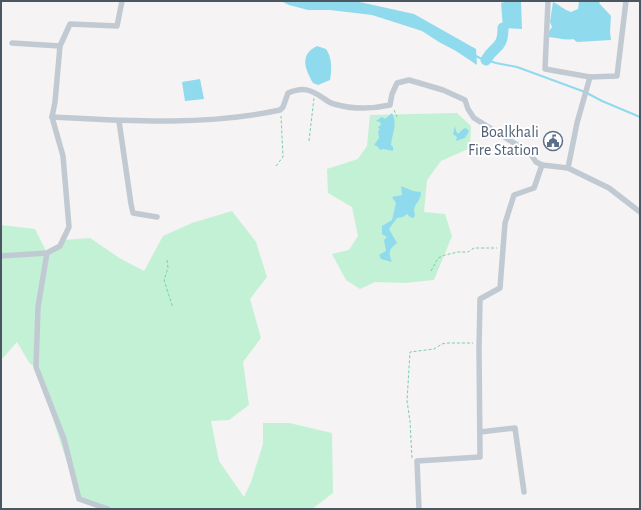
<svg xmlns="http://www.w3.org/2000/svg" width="641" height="510" viewBox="0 0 641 510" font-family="'Alegreya Sans',sans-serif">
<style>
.green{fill:#c3f1d5}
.water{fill:#90daee}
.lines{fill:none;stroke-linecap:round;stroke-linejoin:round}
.stream{stroke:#90daee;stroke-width:2}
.river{stroke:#90daee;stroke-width:11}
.path{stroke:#7ad0a6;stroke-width:1;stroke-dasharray:3 2;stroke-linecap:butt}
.street{stroke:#c1cad2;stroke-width:5.5}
.labels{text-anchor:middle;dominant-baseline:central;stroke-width:4;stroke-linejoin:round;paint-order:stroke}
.service-label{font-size:16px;fill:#4e5e75;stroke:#fff;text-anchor:end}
</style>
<rect width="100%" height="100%" fill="#f5f3f3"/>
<!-- green -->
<g class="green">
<path d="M457 113 471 126 470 148 441 161 427 180 424 212 445 214 452 236 434 280 405 283 375 282 360 289 346 280 332 254 349 250 358 236 352 207 328 193 327 169 358 159 367 146 370 115Z"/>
<path d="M232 211 256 242 267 277 250 299 261 338 243 362 249 405 229 420 211 421 219 461 244 497 251 482 263 444V423H289L332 433 333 493 312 509H108L79 499 36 367 30 364 17 342 1 360V225L35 229 47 253 63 240 90 238 121 259 144 271 163 236 192 223Z"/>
</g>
<!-- water -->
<g class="water">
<path d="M281 1H355L414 14 476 49 477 65 456 51 439 42 422 31 372 15 330 10H308L289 5Z"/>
<path d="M508 1H521L522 29 503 28 501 3Z"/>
<path d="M579 1H601L599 3 611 16 610 32 611 40 577 42 573 39C565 41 556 37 547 37L548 33 552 27 550 22 553 2C560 5 564 10 571 12L578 9Z"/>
<path d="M317 46 326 49C332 58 332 69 330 80L318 85 313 83C305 69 299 55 317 46Z"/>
<path d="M200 79 204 99 185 101 182 82Z"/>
<path d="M392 113C398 125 392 133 391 145L393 147V151L383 149 380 150 377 146 374 145 379 138 378 131 380 130 378 127 381 125 380 122 376 121 382 117 385 119Z"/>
<path d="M455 126 456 131 458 134 463 129 466 128 469 131 465 138 456 141 457 137 453 134Z"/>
<path d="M401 186 413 191 421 192C421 203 411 205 415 214L414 218 410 217 407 214 403 217 397 218 389 229 397 243C389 249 388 253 392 262L381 259 379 255 386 251 384 240 387 237 382 234V226L392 220 396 203 392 197 402 195Z"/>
</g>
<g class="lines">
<!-- stream -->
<path class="stream" d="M474 55 480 58 496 63 517 67 585 92 602 101 640 117"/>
<!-- river -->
<path class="river" d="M486 60C494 45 503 50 503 28"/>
<!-- path -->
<g class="path">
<path d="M394 110 397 117"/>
<path d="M309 141 314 98"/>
<path d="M276 166 283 157 281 116"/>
<path d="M167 260 168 268 164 280 173 308"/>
<path d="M431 271 438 258 445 255 458 252H468L474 248H497"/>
<path d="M412 458 410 421 407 401 410 352 434 349 442 344 447 343H473"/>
</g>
<!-- street -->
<g class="street">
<path d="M548 1 545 69 590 77 617 76 626 1"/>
<path d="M12 43 60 46"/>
<path d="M52 117C128 121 206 126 280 110L283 107 288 93C303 87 310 89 323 98 326 100 330 103 334 104 351 109 372 109 390 105L392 94 397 83 409 80 443 90 465 100 468 109 474 118 530 153 536 162 542 165"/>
<path d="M119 121 131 204 133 213 157 217"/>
<path d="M568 168 577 123 590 77"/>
<path d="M1 256 47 253"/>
<path d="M480 432 515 428 524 492"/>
<path d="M108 509 79 499 64 439 36 367 38 307 47 253 60 246 69 227 63 156 52 117 55 102 60 46 70 24 117 26 122 1"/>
<path d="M419 509 417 461 480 457 479 348 480 299 500 288 505 223 514 195 534 188 542 165 568 168 609 188 640 212"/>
</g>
</g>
<!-- icons -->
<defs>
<g id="civic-ring" transform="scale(1)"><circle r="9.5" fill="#fff" stroke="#5c6f8a" stroke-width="1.5"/><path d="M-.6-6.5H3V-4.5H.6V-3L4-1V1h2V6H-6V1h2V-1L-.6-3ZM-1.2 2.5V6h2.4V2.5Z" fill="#5c6f8a"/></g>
</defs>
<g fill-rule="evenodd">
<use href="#civic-ring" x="553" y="141"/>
</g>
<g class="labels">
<!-- service labels -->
<g class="service-label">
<text x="539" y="132">Boalkhali<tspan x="539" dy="18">Fire Station</tspan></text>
</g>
</g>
<!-- border -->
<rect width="641" height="510" fill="none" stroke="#4a5661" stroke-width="4"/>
</svg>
